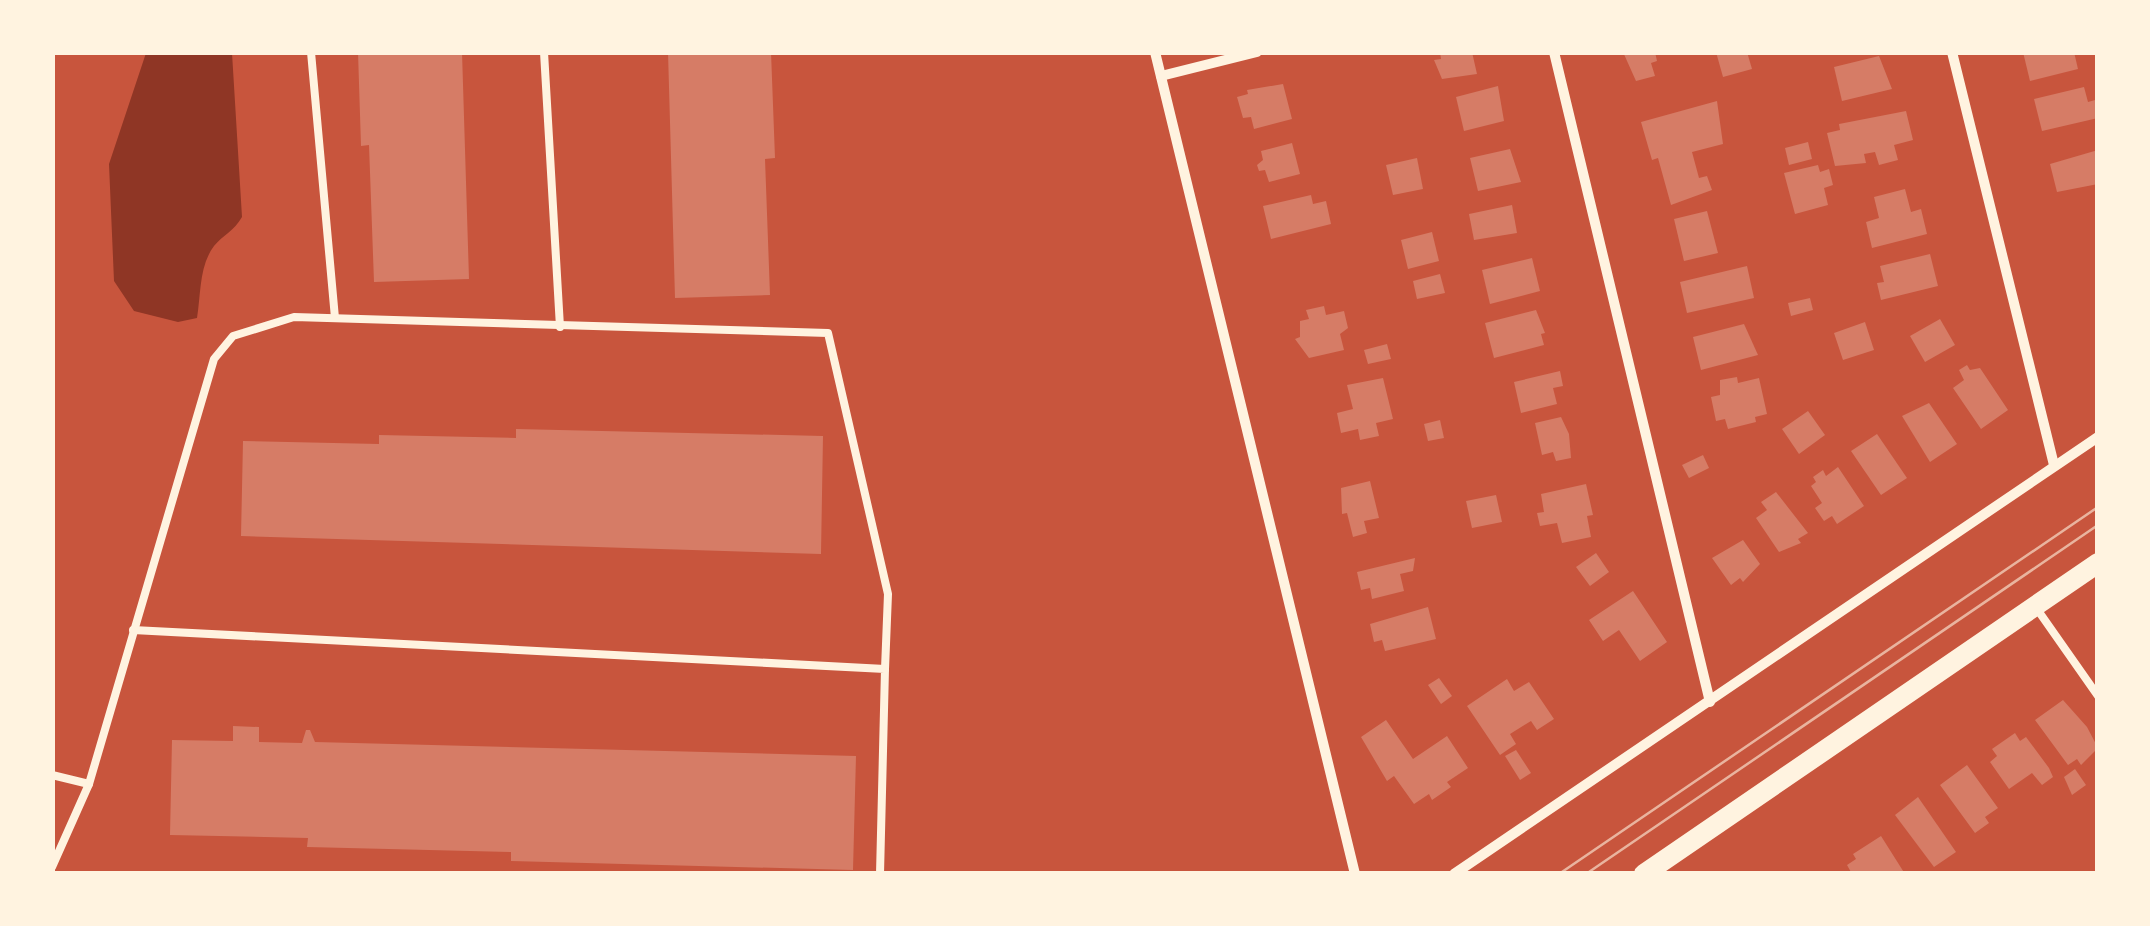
<svg xmlns="http://www.w3.org/2000/svg" width="2150" height="926" viewBox="0 0 2150 926" font-family="Lato,sans-serif">
<style>
.water{fill:#8f3625}
.building{fill:#d67c66}
.lines{fill:none;stroke-linecap:round;stroke-linejoin:round}
.service{stroke:#fff3e0;stroke-width:8}
.minor{stroke:#fff3e0;stroke-width:10}
.secondary{stroke:#fff3e0;stroke-width:20}
.tram{stroke:#e9b49f;stroke-width:2.5}
</style>
<rect width="100%" height="100%" fill="#c8553d"/>
<!-- water -->
<path class="water" d="M146 53H232L242 217C234 231 223 235 214 246 199 266 201 294 197 318L178 322 134 311 114 281 109 164Z"/>
<!-- building -->
<g class="building">
<path d="M358 52H462L469 279 374 282 369 145 361 146Z"/>
<path d="M668 52H771L775 158 765 159 770 295 675 298Z"/>
<path d="M1440 52H1472L1477 74 1442 79 1434 60 1441 59Z"/>
<path d="M1623 52H1655L1657 61 1651 63 1655 76 1636 81Z"/>
<path d="M1716 52H1747L1752 69 1723 77Z"/>
<path d="M2023 52H2074L2078 69 2030 81Z"/>
<path d="M1879 56 1892 89 1842 101 1834 67Z"/>
<path d="M1283 84 1292 119 1254 129 1251 117 1243 118 1237 97 1248 94 1247 90Z"/>
<path d="M1498 86 1504 121 1464 131 1456 97Z"/>
<path d="M2084 87 2088 102 2095 100 2098 118 2042 131 2034 99Z"/>
<path d="M1717 101 1723 144 1692 152 1699 178 1707 176 1712 190 1671 205 1658 158 1652 160 1641 122Z"/>
<path d="M1906 111 1913 140 1894 145 1898 160 1879 165 1875 152 1864 154 1866 163 1835 166 1827 133 1840 130 1839 124Z"/>
<path d="M1808 142 1812 159 1789 165 1785 148Z"/>
<path d="M1292 143 1300 174 1269 182 1265 170 1259 171 1257 165 1263 160 1261 151Z"/>
<path d="M1510 149 1521 182 1478 191 1470 158Z"/>
<path d="M2098 150V184L2057 192 2050 164Z"/>
<path d="M1417 158 1423 189 1393 195 1386 165Z"/>
<path d="M1818 165 1820 172 1829 169 1833 185 1824 188 1828 205 1795 214 1784 173Z"/>
<path d="M1905 189 1911 212 1921 209 1927 234 1872 248 1866 222 1879 218 1874 197Z"/>
<path d="M1311 195 1313 204 1326 201 1331 224 1271 239 1263 206Z"/>
<path d="M1512 205 1517 233 1474 240 1469 214Z"/>
<path d="M1707 211 1718 253 1684 261 1674 219Z"/>
<path d="M1432 232 1439 261 1408 269 1401 240Z"/>
<path d="M1930 254 1938 286 1881 300 1877 283 1884 282 1880 266Z"/>
<path d="M1532 258 1540 291 1490 304 1482 270Z"/>
<path d="M1747 266 1754 298 1687 313 1680 282Z"/>
<path d="M1440 274 1445 293 1417 299 1413 281Z"/>
<path d="M1810 298 1813 310 1791 316 1788 303Z"/>
<path d="M1324 306 1326 315 1344 311 1348 328 1340 334 1344 350 1309 358 1295 339 1300 337V321L1309 319 1306 310Z"/>
<path d="M1536 310 1545 333 1541 334 1544 345 1494 358 1485 323Z"/>
<path d="M1940 319 1955 345 1925 362 1910 336Z"/>
<path d="M1865 322 1874 350 1843 360 1834 333Z"/>
<path d="M1744 324 1758 355 1701 370 1693 337Z"/>
<path d="M1387 344 1391 359 1368 364 1364 350Z"/>
<path d="M1967 365 1970 370 1980 368 2008 410 1981 429 1953 388 1964 380 1959 370Z"/>
<path d="M1560 371 1563 386 1553 388 1557 404 1521 413 1514 382Z"/>
<path d="M1737 377 1738 383 1759 378 1767 414 1755 417 1756 422 1728 429 1725 419 1716 421 1711 397 1720 395V380Z"/>
<path d="M1383 378 1393 419 1376 423 1379 436 1360 440 1358 429 1341 433 1337 413 1353 409 1347 385Z"/>
<path d="M1929 403 1957 444 1930 462 1902 416Z"/>
<path d="M1808 411 1825 435 1799 454 1782 429Z"/>
<path d="M1561 417 1569 434 1571 458 1556 461 1553 452 1542 455 1535 423Z"/>
<path d="M1440 420 1444 438 1428 441 1424 424Z"/>
<path d="M516 429 823 436 821 554 241 536 243 441 379 444V435L516 438Z"/>
<path d="M1877 434 1907 478 1881 495 1851 451Z"/>
<path d="M1703 455 1709 468 1689 478 1682 465Z"/>
<path d="M1838 467 1864 506 1837 524 1832 516 1824 521 1815 508 1822 503 1811 486 1816 482 1813 477 1823 470 1826 476Z"/>
<path d="M1370 481 1379 518 1364 521 1367 533 1353 537 1347 513 1342 514 1341 488Z"/>
<path d="M1586 484 1593 515 1587 516 1591 537 1562 543 1557 523 1540 526 1537 513 1544 512 1541 494Z"/>
<path d="M1776 492 1808 533 1798 539 1801 543 1779 552 1756 518 1767 510 1761 502Z"/>
<path d="M1496 495 1502 522 1472 528 1466 501Z"/>
<path d="M1743 540 1760 564 1743 582 1740 578 1731 585 1712 558Z"/>
<path d="M1596 553 1609 572 1590 586 1576 567Z"/>
<path d="M1415 558 1413 571 1400 574 1404 591 1372 599 1370 588 1361 590 1357 572Z"/>
<path d="M1633 591 1667 642 1640 661 1619 630 1603 641 1589 620Z"/>
<path d="M1428 607 1436 639 1385 651 1382 640 1374 642 1370 624Z"/>
<path d="M1439 678 1452 696 1441 704 1428 685Z"/>
<path d="M1507 679 1514 691 1529 682 1554 719 1537 730 1531 721 1510 734 1516 744 1500 755 1467 706Z"/>
<path d="M2063 700 2087 727 2098 748 2081 765 2077 759 2068 765 2035 720Z"/>
<path d="M1386 720 1413 759 1447 736 1468 768 1447 782 1451 787 1432 800 1429 794 1414 804 1394 776 1387 781 1361 737Z"/>
<path d="M233 726 259 727V742L302 743 306 730H310L315 742 856 756 853 870 511 861V852L307 847 308 838 170 835 172 740 233 741Z"/>
<path d="M2015 733 2020 741 2026 737 2049 768 2053 777 2042 785 2032 773 2009 789 1990 762 1997 756 1992 749Z"/>
<path d="M1516 750 1531 773 1520 780 1505 756Z"/>
<path d="M1967 765 1998 808 1985 817 1989 823 1975 833 1940 785Z"/>
<path d="M2075 769 2086 785 2072 795 2064 777Z"/>
<path d="M1918 797 1956 852 1934 867 1895 815Z"/>
<path d="M1881 836 1905 874H1852L1847 865 1856 859 1853 854Z"/>
</g>
<g class="lines">
<!-- service -->
<g class="service">
<path d="M311 52 335 318"/>
<path d="M544 52 560 327"/>
<path d="M2037 609 2098 696"/>
<path d="M133 630 885 669 880 874"/>
<path d="M52 775 89 784"/>
<path d="M52 867 89 784 214 359 233 336 294 317 828 333 888 594 885 669"/>
</g>
<!-- minor -->
<g class="minor">
<path d="M1155 52 1355 874"/>
<path d="M1554 52 1710 702"/>
<path d="M1952 52 2054 465"/>
<path d="M1161 76 1257 52"/>
<path d="M1454 874 2098 437"/>
</g>
<!-- secondary -->
<path class="secondary" d="M1644 874 2098 563"/>
<!-- tram -->
<g class="tram">
<path d="M1559 874 2098 507"/>
<path d="M1586 874 2098 525"/>
</g>
</g>
<!-- border -->
<rect width="2150" height="926" fill="none" stroke="#fff3e0" stroke-width="110"/>
</svg>
